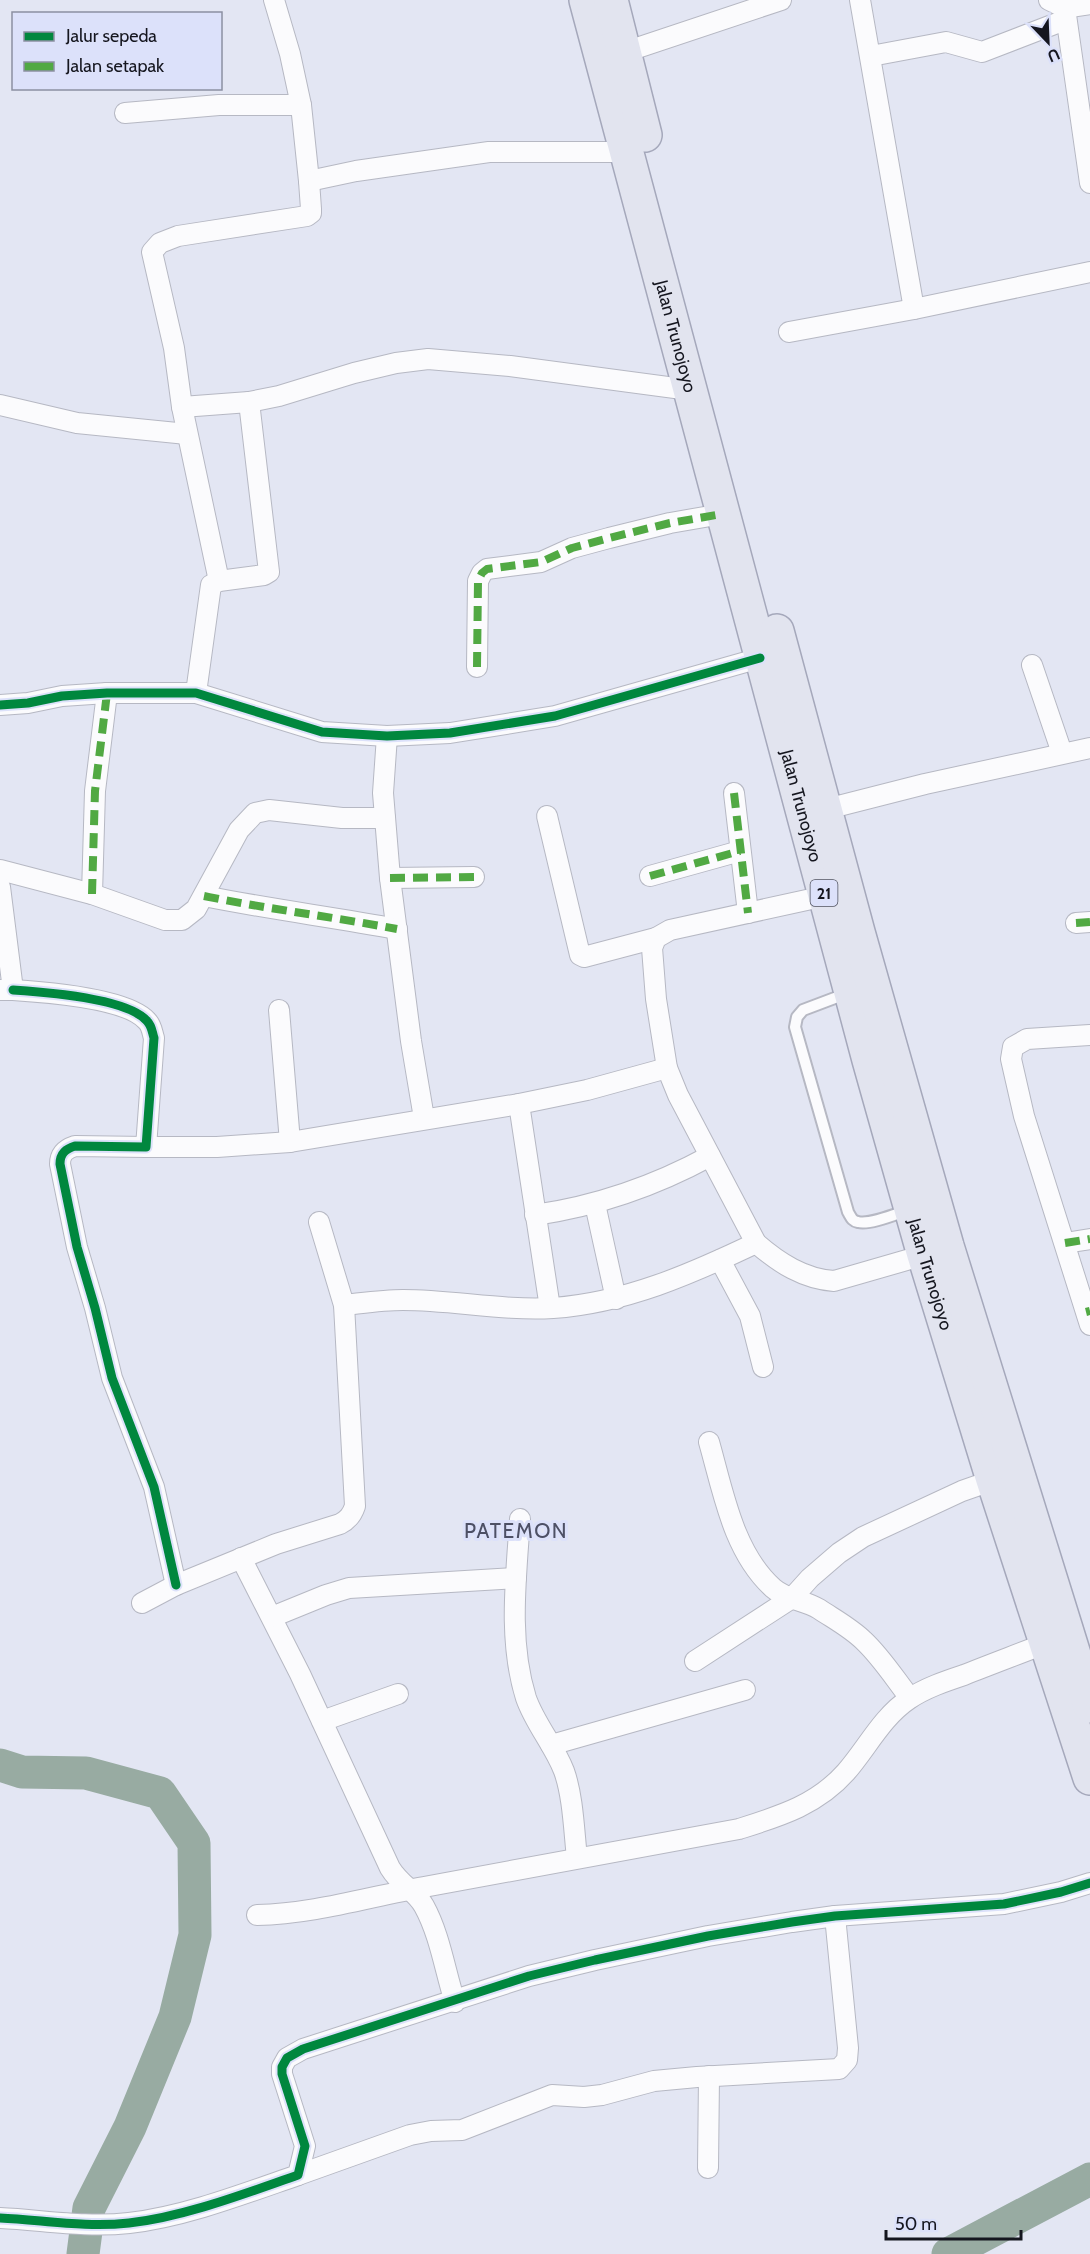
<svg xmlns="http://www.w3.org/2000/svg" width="1090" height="2254" viewBox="0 0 1090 2254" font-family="Cabin,sans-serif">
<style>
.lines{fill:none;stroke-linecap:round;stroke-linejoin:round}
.river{stroke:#98aba2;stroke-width:33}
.service-casing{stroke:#b6b8c3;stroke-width:14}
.minor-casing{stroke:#b6b8c3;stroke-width:22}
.trunk-casing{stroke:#a5a8bb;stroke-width:36}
.service{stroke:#fbfbfd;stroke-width:10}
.minor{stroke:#fbfbfd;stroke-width:20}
.trunk{stroke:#e2e4ef;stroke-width:33}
.quiet{stroke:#51a943;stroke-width:8;stroke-dasharray:15 8;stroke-linecap:butt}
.cycleway-casing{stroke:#dce1fa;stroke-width:13}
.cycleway{stroke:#00873e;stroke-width:9}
.labels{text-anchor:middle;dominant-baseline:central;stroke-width:6;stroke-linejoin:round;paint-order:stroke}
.shield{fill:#dce1fa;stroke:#515361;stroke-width:1.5}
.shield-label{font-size:16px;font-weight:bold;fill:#15161f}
.street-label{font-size:18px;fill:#15161f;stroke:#dce1fa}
.quarter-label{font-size:21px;letter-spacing:1.5px;fill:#4d5065;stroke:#dce1fa}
</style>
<rect width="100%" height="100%" fill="#e3e6f3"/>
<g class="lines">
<!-- river -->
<g class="river">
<path d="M0 1765 22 1772 86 1773 160 1793 194 1843 195 1935 175 2017 130 2127 89 2208 83 2254"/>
<path d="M948 2254 1090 2179"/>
</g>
<!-- service casing -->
<g class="service-casing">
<path id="service" d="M848 993 803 1010 797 1017 795 1027 848 1212C851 1217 852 1221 858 1222 870 1225 896 1214 908 1210"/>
</g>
<!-- minor casing -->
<g class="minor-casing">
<g id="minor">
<path d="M860 0 914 309"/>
<path d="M1049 0 1065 8 1090 4"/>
<path d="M1065 8 1090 183"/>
<path d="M616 55 781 0"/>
<path d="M871 56 946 42 982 52 1065 20"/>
<path d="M301 105 309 181 356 171 489 152H627"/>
<path d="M125 113 219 105H301L290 54 274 0"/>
<path d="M789 332 914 309 1090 272"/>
<path d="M0 405 77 423 187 434"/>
<path d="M182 407 249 402 279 396 354 373 396 363 428 359 510 366 690 390"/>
<path d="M219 581 182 407 174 348 152 252 160 243 178 236 307 216 311 213V209L309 181"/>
<path d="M1032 665 1062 753"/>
<path d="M477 667 478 581 482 573 487 569 541 562 572 548 609 538 670 523 722 514"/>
<path d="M196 693 211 585 219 581 264 575 269 572 249 402"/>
<path d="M0 705 28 703 62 696 107 693H196L322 732 387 736 450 733 555 716 760 658"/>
<path d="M387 736 383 793 390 878 411 1041 424 1118"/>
<path d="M734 793 748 913"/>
<path d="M815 812 925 784 1090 748"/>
<path d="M547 816 580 955 584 957 656 938"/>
<path d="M0 870 92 894 165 920H182L196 909 239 830 255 813 269 810 342 818H385"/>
<path d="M650 876 740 851"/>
<path d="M390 878 474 877"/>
<path d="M0 887 13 990H0"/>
<path d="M92 894 95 791 107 693"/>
<path d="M204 896C268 909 333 917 397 929"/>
<path d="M825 896 670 930 656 938 652 948 656 999 667 1068 678 1095 756 1243C779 1263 804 1279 834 1281L924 1255"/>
<path d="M1076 923 1090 922"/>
<path d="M13 990C44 992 127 998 147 1021 152 1026 152 1032 154 1038L146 1147 75 1146C66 1149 60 1153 60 1164L77 1247 95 1308 112 1378 154 1487 176 1585"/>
<path d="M279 1010 290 1142"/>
<path d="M1090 1035 1027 1039 1013 1047 1011 1059 1024 1116 1090 1325"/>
<path d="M519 1104 550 1308"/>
<path d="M146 1147H217L290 1142 519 1104 587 1090 667 1068"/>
<path d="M595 1204 616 1299"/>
<path d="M535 1215C597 1206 655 1186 710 1156"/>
<path d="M1065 1243 1090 1239"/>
<path d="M720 1260 750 1316 763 1367"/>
<path d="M344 1305C363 1303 383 1300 403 1300 453 1300 503 1311 553 1308 625 1303 691 1274 756 1243"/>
<path d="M709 1442C723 1491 733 1552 773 1588 786 1600 805 1600 819 1609 834 1619 851 1628 864 1641 882 1658 895 1679 910 1698"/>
<path d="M520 1519C516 1578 508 1641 526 1698 535 1724 554 1745 564 1771 573 1796 574 1831 577 1858"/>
<path d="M241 1558 300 1674 390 1868C401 1886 415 1890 424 1906 440 1935 445 1971 455 2002"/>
<path d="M142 1603 176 1585 276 1544 340 1524C348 1520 352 1515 355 1506L344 1305 319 1222"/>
<path d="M272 1617 326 1595 349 1588 516 1578"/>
<path d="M695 1661 792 1598 810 1578 839 1553 863 1537 962 1491 1002 1477"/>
<path d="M322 1721 398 1694"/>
<path d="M551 1745 745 1690"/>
<path d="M257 1915C314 1914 368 1897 424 1887 529 1867 634 1848 739 1829 780 1816 817 1805 846 1772 867 1748 882 1717 909 1699 925 1688 946 1681 964 1675 994 1663 1024 1652 1054 1640"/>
<path d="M708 2168 709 2076"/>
<path d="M298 2175 410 2135 431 2131 462 2130 552 2095 584 2097 602 2095 654 2081 697 2077 839 2069 847 2060 848 2048 835 1916"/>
<path d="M0 2218C43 2220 86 2228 129 2223 184 2217 246 2193 298 2175L305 2146 282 2074V2067L287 2058 303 2049 529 1976 595 1960 708 1936 792 1922 835 1916 1004 1904 1061 1892 1090 1883"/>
</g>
</g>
<!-- trunk casing -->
<g class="trunk-casing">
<g id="trunk">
<path id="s1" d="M586 0 869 1060 924 1255 993 1480 1090 1778"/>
<path d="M611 0 645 135"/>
<path d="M777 631 858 932 947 1246 1090 1706"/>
</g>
</g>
<!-- service -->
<use href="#service" class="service"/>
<!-- minor -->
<use href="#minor" class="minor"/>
<!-- trunk -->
<use href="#trunk" class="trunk"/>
<!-- quiet -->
<g class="quiet">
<path d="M477 667 478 581 482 573 487 569 541 562 572 548 609 538 670 523 722 514"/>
<path d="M734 793 748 913"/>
<path d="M650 876 740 851"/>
<path d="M390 878 474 877"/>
<path d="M92 894 95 791 107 693"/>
<path d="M204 896C268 909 333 917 397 929"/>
<path d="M1076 923 1090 922"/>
<path d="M1065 1243 1090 1239"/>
<path d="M1086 1312 1090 1311"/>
</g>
<!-- cycleway casing -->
<g class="cycleway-casing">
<g id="cycleway">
<path d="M0 705 28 703 62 696 107 693H196L322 732 387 736 450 733 555 716 760 658"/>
<path d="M13 990C44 992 127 998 147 1021 152 1026 152 1032 154 1038L146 1147 75 1146C66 1149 60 1153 60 1164L77 1247 95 1308 112 1378 154 1487 176 1585"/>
<path d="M0 2218C43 2220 86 2228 129 2223 184 2217 246 2193 298 2175L305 2146 282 2074V2067L287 2058 303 2049 529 1976 595 1960 708 1936 792 1922 835 1916 1004 1904 1061 1892 1090 1883"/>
</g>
</g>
<!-- cycleway -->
<use href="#cycleway" class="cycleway"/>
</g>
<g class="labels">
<!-- shield labels -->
<rect class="shield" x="810.5" y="880" width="27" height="26" rx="4.5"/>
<g class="shield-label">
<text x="824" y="893">21</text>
</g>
<!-- street labels -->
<g class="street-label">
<text stroke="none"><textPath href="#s1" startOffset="348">Jalan Trunojoyo</textPath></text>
<text stroke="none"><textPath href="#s1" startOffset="834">Jalan Trunojoyo</textPath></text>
<text stroke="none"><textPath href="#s1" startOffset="1320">Jalan Trunojoyo</textPath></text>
</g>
<!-- quarter labels -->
<g class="quarter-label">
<text x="516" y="1530">PATEMON</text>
</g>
</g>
<!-- legend -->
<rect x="12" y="12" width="210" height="78" fill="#dce1fa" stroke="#8c90a2" stroke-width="1.5"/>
<rect x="24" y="32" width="30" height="9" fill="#00873e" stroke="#8c90a2" stroke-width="1.5"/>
<text x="66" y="42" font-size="18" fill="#15161f">Jalur sepeda</text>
<rect x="24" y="62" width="30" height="9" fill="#51a943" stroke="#8c90a2" stroke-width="1.5"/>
<text x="66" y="72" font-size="18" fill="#15161f">Jalan setapak</text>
<!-- north arrow -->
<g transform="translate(1048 42) rotate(157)" stroke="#dce1fa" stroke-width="4.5" paint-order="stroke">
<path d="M0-4.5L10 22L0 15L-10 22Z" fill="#15161f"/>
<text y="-9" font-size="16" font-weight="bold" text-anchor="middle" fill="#15161f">U</text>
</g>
<!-- scale -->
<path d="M886 2230v9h135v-9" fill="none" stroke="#15161f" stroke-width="3"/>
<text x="895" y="2230" font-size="18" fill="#15161f" stroke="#dce1fa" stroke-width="4.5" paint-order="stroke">50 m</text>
</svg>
